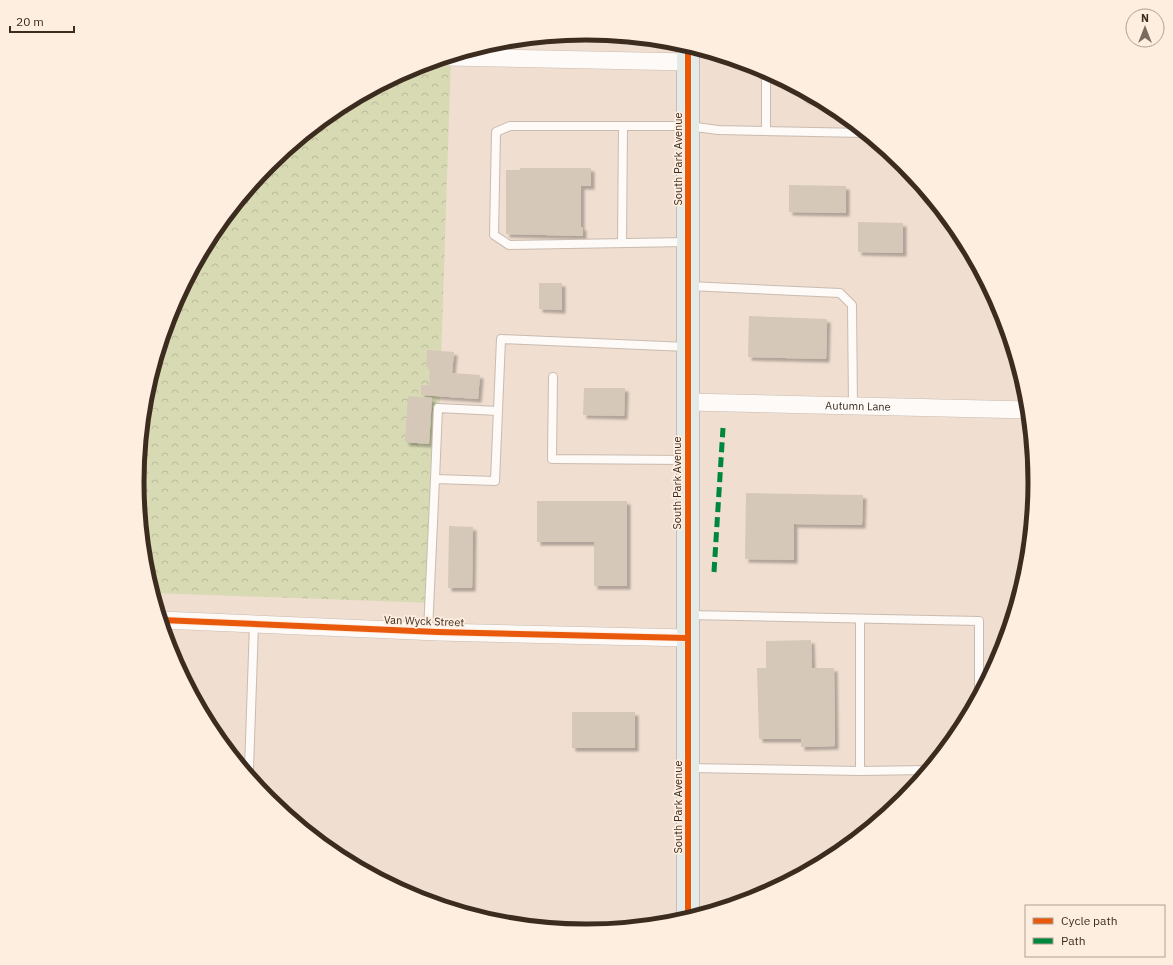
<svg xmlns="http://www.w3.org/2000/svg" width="1173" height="965" viewBox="0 0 1173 965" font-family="'IBM Plex Sans',sans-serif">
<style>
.park{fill:url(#park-crowns)}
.building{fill:#d5c8b9;filter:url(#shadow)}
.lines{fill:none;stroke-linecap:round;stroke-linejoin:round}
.service-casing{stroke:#cabbaf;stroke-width:10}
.minor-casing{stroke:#cabbaf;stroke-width:18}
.primary-casing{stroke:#c7bdb5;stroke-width:24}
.service{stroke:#fdfaf8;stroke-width:8}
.minor{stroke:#fdfaf8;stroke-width:17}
.primary{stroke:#e3ebe8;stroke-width:22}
.quiet{stroke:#00873e;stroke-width:5;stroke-dasharray:10 5;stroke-linecap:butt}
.cycleway-casing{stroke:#feeee0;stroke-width:8}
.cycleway{stroke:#e8590c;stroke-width:6}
.labels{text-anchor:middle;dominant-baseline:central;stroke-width:3.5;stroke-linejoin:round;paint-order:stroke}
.street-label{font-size:11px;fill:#3c2c20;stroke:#feeee0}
.rim{fill:none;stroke:#3c2c20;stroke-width:5}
</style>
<defs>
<pattern id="park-crowns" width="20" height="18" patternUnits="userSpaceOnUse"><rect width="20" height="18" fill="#d8dab3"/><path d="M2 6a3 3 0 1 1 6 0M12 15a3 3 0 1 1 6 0" fill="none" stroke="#babb9a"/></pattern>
<filter id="shadow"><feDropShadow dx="3.5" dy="3.5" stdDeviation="1" flood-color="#0004"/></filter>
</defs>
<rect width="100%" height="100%" fill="#f0ded0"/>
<!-- park -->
<path class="park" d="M451 56 433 603 153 593 146 570 137 482 146 395 171 310 213 233 269 164 337 109 415 67Z"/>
<!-- building -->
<g class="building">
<path d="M800 89 820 100H805L800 95Z"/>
<path d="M520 168H591V186H581V227H583V236L506 234V170H520Z"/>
<path d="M789 185 846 186V213L789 212Z"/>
<path d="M858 222 903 223V253L858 252Z"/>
<path d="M539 283H562V310L539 309Z"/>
<path d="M749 316 827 319 826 359 748 357Z"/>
<path d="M427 350 454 352 452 373 480 375 478 399 421 395V385H429L430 367 426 366Z"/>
<path d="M584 388H625L624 416 583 415Z"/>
<path d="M408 396 432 398 429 444 405 442Z"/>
<path d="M746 493 863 495 862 525 794 524V560L745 559Z"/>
<path d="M537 501H627V586H594V542H537Z"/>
<path d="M449 526 473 527 472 588H448Z"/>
<path d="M811 640 812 668H834L835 746 801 747V739H759L757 668H766V641Z"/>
<rect x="572" y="712" width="63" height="36"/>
<path d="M569 925H599V931L586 932 569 930Z"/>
</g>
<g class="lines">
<!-- service casing -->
<g class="service-casing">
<g id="service">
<path d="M766 130V71"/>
<path d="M935 202V208H940"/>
<path d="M687 242 509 245 494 235 496 132 510 126H688L718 130 866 133"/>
<path d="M622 243 623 126"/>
<path d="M689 286 840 293 852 305 853 406"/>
<path d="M553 377 552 459 687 460"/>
<path d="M435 479 438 408 498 411"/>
<path d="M688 615 979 621V697"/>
<path d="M860 619V771"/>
<path d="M428 631 435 479 495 481 501 339 687 347"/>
<path d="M688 768 860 771 929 770"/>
<path d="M249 769 254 624"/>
<path d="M488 920V916"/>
</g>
</g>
<!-- minor casing -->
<g class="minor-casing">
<g id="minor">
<path d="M448 57 688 62"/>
<path id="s1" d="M688 402 1029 410"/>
<path d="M161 620 438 632 687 638"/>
</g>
</g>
<!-- primary casing -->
<g class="primary-casing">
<path id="primary" d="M688 919V46"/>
</g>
<!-- service -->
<use href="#service" class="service"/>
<!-- minor -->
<use href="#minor" class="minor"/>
<!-- primary -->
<use href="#primary" class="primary"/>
<!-- quiet -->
<path class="quiet" d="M714 572 723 428"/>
<!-- cycleway casing -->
<g class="cycleway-casing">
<g id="cycleway">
<path d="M161 620 438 632 687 638"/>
<path d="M688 919V46"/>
</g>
</g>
<!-- cycleway -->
<use href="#cycleway" class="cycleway"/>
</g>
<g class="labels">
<!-- street labels -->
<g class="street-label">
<text transform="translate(678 159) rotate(-90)">South Park Avenue</text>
<text stroke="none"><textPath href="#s1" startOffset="170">Autumn Lane</textPath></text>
<text transform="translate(677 483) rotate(-90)">South Park Avenue</text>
<text transform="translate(424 621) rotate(2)">Van Wyck Street</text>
<text transform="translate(678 807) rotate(-90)">South Park Avenue</text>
</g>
</g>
<!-- crop -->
<path d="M0 0H1173V965H0ZM144 482a442 442 0 1 1 884 0a442 442 0 1 1-884 0Z" fill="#feeee0" fill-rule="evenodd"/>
<path class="rim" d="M144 482a442 442 0 1 1 884 0a442 442 0 1 1-884 0Z"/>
<!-- legend -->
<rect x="1025" y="905" width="140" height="52" fill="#feeee0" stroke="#b0a093"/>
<rect x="1033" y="918" width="20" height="6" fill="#e8590c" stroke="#b0a093"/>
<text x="1061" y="925" font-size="12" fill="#3c2c20">Cycle path</text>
<rect x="1033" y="938" width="20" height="6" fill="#00873e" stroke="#b0a093"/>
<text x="1061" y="945" font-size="12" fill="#3c2c20">Path</text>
<!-- north arrow -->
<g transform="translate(1145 28)"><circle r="19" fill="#feeee0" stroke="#b0a093"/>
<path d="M0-3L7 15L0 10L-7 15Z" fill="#7b6a5e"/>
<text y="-6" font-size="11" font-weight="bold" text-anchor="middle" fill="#3c2c20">N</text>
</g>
<!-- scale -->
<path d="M10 26v6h64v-6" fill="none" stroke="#3c2c20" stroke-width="2"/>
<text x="16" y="26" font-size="12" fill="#3c2c20" stroke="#feeee0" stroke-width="3" paint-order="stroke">20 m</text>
</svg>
